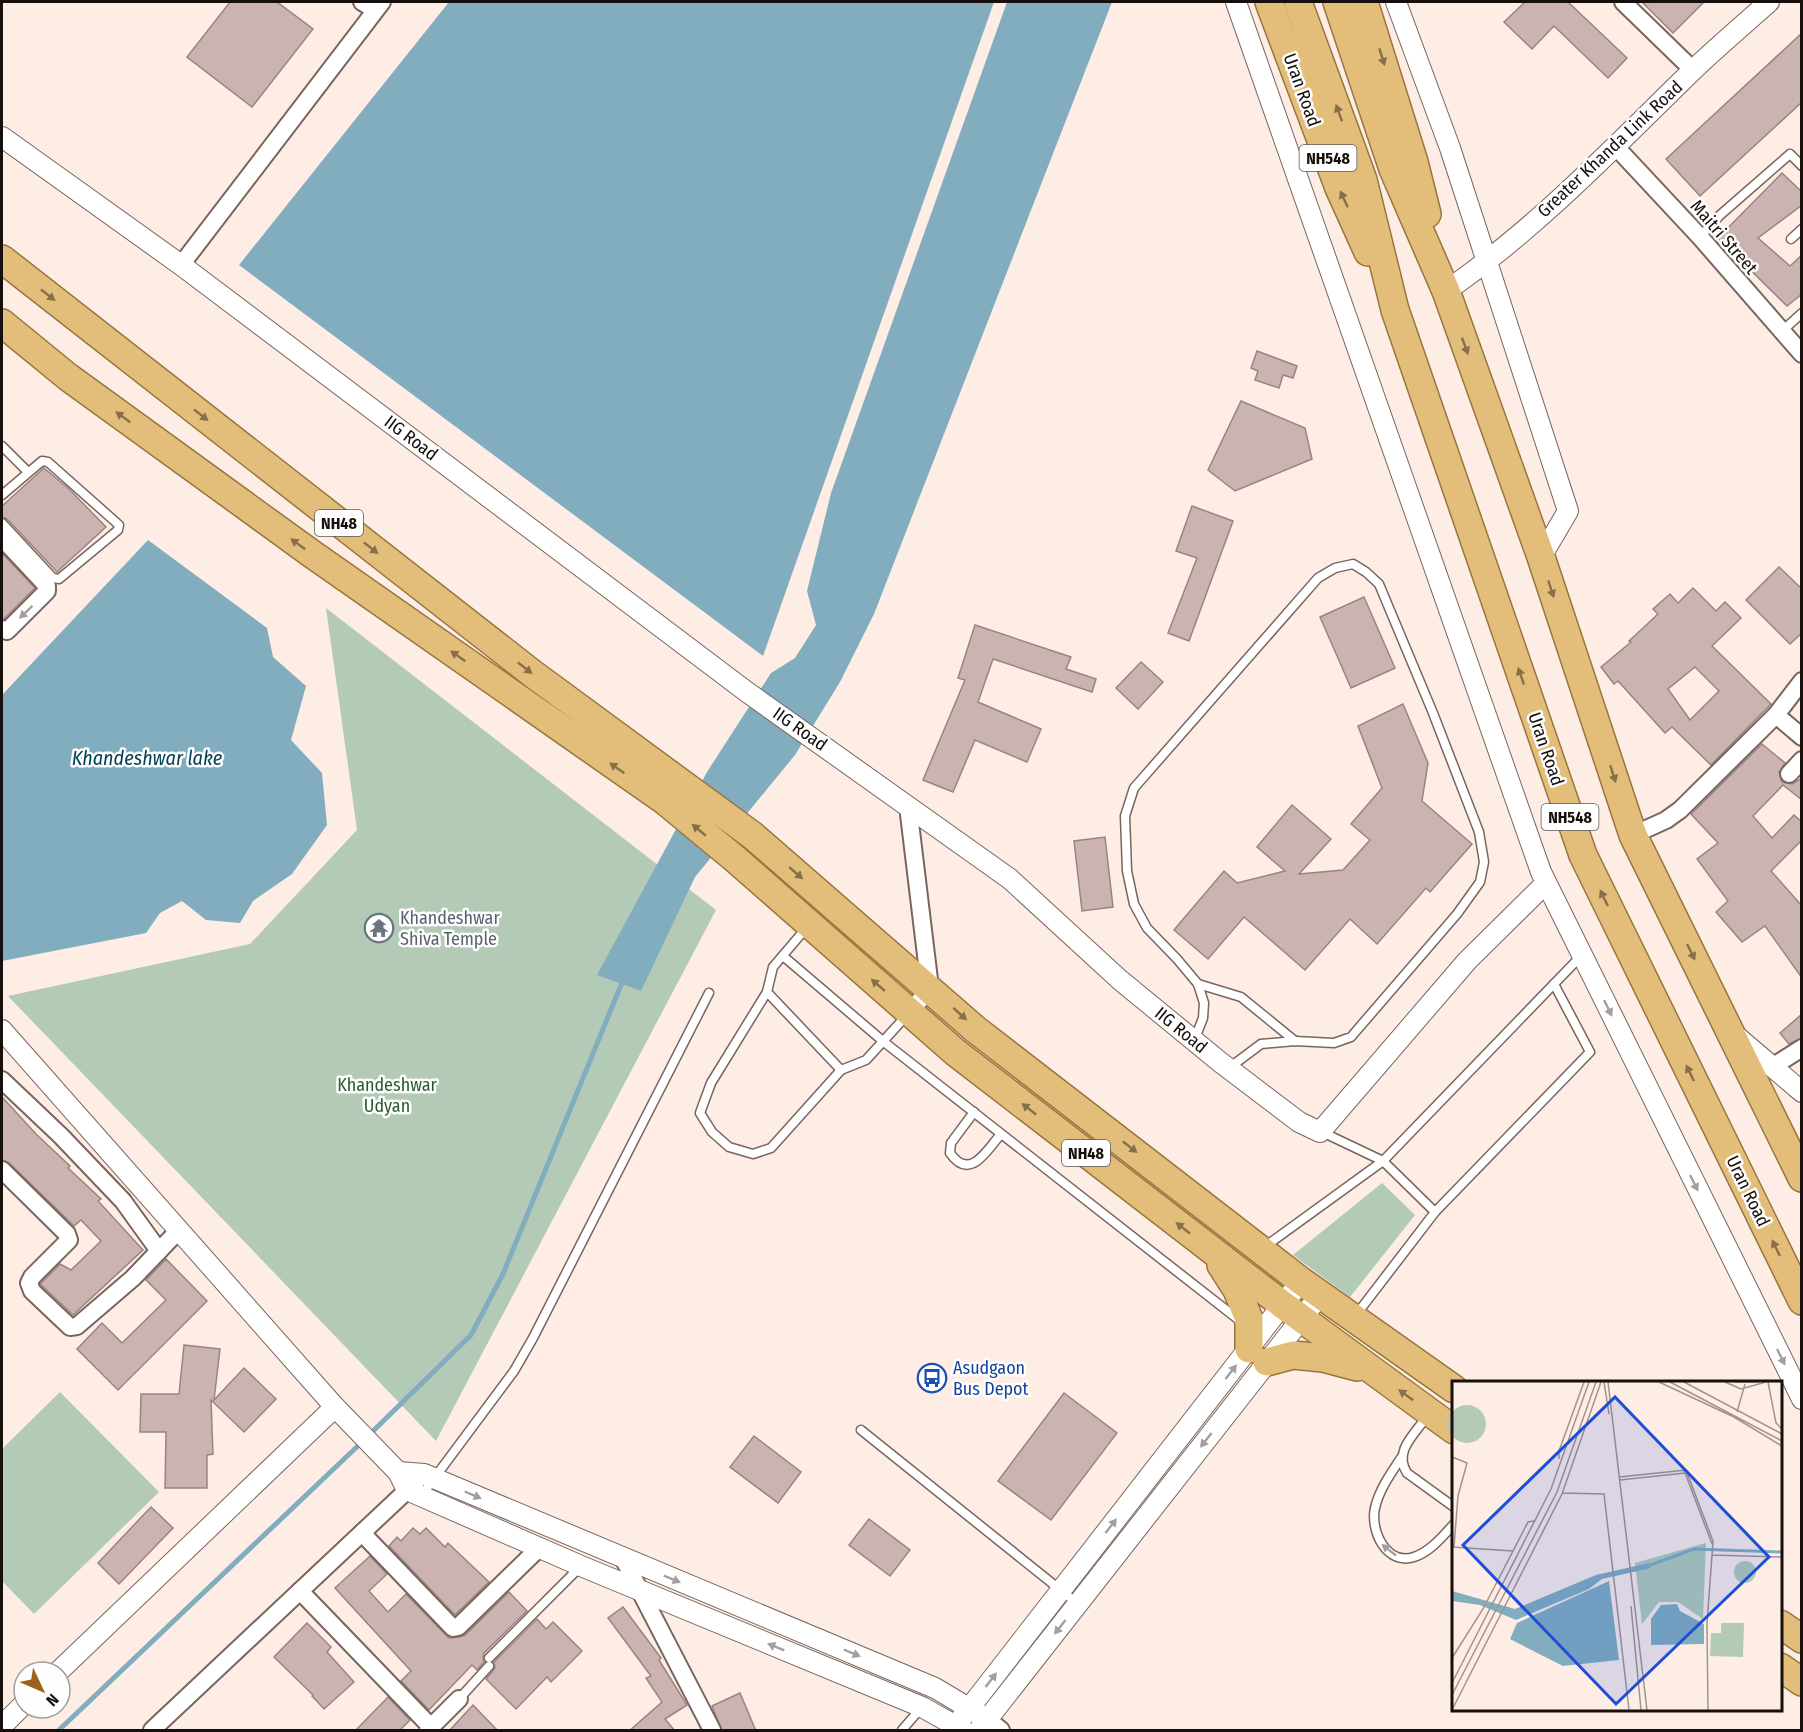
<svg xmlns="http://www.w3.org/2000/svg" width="1803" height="1732" viewBox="0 0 1803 1732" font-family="'Fira Sans Condensed',sans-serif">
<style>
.green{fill:#b2cab6}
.water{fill:#82adbe}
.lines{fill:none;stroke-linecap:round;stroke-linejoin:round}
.stream{stroke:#82adbe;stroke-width:5}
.building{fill:#cab3b0;stroke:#998481;stroke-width:1.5;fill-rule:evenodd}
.service-casing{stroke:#78665d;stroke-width:11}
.minor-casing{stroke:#78665d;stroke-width:20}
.tertiary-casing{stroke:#78665d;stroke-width:22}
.trunk-casing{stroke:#97763e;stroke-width:30}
.service{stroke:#fff;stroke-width:8}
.minor{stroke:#fff;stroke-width:16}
.tertiary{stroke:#fff;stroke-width:20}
.trunk{stroke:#e3be7a;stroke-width:27}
.oneway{fill:#876f48}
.oneway2{fill:#a29f9e}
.labels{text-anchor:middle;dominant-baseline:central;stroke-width:5;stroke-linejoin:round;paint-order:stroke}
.shield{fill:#fefefe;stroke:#5c5755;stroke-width:1.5}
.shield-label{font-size:16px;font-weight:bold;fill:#160f0c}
.street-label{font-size:18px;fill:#160f0c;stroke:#fefefe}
.worship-label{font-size:18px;fill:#5b616d;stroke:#fefefe;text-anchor:start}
.park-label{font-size:18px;fill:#285b36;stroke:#fefefe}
.transit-label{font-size:18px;fill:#164399;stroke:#fefefe;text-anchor:start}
.water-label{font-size:20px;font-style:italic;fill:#024255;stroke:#fefefe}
.inset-river{fill:none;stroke:#82adbe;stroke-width:3}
.inset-road{fill:none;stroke:#a1948e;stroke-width:1.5}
.view{fill:#1d4ed8;fill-opacity:0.15;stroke:#1d4ed8;stroke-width:3}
.inset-edge{fill:none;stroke:#160f0c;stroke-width:3}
</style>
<rect width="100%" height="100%" fill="#feede5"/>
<!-- green -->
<g class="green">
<path d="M326 608 716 910 436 1441 8 996 250 944 357 830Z"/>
<path d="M1382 1183 1415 1215 1350 1297 1293 1255Z"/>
<path d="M60 1392 159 1492 34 1614 2 1581V1449Z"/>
</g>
<!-- water -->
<g class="water">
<path d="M449 2H994L763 656 239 265Z"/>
<path d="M1007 2H1112L874 614 840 682 795 755 695 877 641 991 597 975 707 772 771 673 795 658 816 625 807 591 831 493Z"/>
<path d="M148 540 267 628 273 657 306 686 291 740 322 773 327 825 292 874 253 901 240 923 206 920 182 901 160 913 146 933 2 961V695Z"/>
</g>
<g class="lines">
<!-- stream -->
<g class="stream">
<path d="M368 1436 471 1335 503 1274 623 980"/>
<path d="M59 1730 362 1442"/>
</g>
</g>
<!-- building -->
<g class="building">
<path d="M230 2H277L313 29 252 107 187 57Z"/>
<path d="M1525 2H1568L1627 58 1608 78 1554 26 1532 49 1504 22Z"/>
<path d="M1642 2H1704L1673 33Z"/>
<path d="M1802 33V102L1700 196 1666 159Z"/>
<path d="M1782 173 1802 192V205L1758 238 1790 266 1802 255V294L1787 306 1718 238Z"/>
<path d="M1257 351 1297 366 1293 378 1283 375 1279 388 1255 380 1258 371 1251 368Z"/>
<path d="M1241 401 1305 428 1312 459 1235 491 1208 470Z"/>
<path d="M44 468 69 489 106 527 57 572 7 519 2 517V506Z"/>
<path d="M1192 506 1233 521 1189 641 1168 633 1197 558 1176 551Z"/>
<path d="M2 553 35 588 4 619H2Z"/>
<path d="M1779 567 1802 589V633L1790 644 1746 600Z"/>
<path d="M1693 588 1716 611 1725 602 1741 618 1712 646 1771 704 1711 765 1672 727 1665 733 1618 681 1614 684 1601 667 1631 642 1629 641 1658 614 1653 609 1670 594 1678 603ZM1695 667 1719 691 1690 720 1668 689Z"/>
<path d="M1364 597 1395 668 1351 688 1320 617Z"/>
<path d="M975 625 1071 657 1066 669 1096 679 1092 692 993 659 978 702 1041 729 1027 762 975 740 953 792 923 780 965 680 958 678Z"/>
<path d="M1141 662 1163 682 1138 709 1116 688Z"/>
<path d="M1403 704 1428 763 1422 801 1472 844 1430 892 1426 888 1377 944 1350 919 1305 970 1244 917 1208 959 1174 930 1224 871 1237 883 1285 871 1257 847 1292 805 1331 839 1299 874 1343 870 1370 840 1351 824 1382 788 1358 726Z"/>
<path d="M1762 744 1785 763 1779 772 1782 782 1792 784 1802 778V800L1783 785 1753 816 1772 838 1794 815 1802 822V840L1771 871 1802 906V978L1765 926 1742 942 1716 912 1728 901 1697 859 1718 843 1691 814Z"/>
<path d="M1105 837 1113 907 1082 911 1074 841Z"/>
<path d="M1802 1014V1038L1789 1044 1780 1033Z"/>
<path d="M2 1097 36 1134 70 1166 68 1168 101 1199 98 1201 143 1250 73 1315 40 1284 60 1264 71 1270 101 1241 81 1220 74 1226 9 1163 2 1160Z"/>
<path d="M166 1259 207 1301 118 1390 77 1349 102 1323 122 1343 166 1300 146 1280Z"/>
<path d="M184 1345 220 1349 214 1400 244 1368 276 1399 244 1432 211 1400 213 1454 207 1455V1488H165L166 1432H140L141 1394H179Z"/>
<path d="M1064 1393 1117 1433 1051 1520 998 1481Z"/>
<path d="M754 1436 801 1472 778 1503 730 1467Z"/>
<path d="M151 1507 173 1528 119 1584 98 1563Z"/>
<path d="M869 1519 910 1550 890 1576 849 1545Z"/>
<path d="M413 1528 420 1534 426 1528 445 1547 448 1543 489 1582 455 1615 389 1546 397 1537 401 1541Z"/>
<path d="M370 1556 387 1574 369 1591 388 1612 406 1594 449 1638 460 1637 465 1635 509 1592 527 1611 484 1653 483 1657 484 1662 477 1670 472 1665 429 1710 401 1681 411 1671 335 1588Z"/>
<path d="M623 1607 661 1658 659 1660 687 1705 665 1719 675 1731H629L662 1702 646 1678 651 1676 608 1618Z"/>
<path d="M537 1619 546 1629 553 1622 582 1651 551 1682 547 1677 516 1709 486 1679 495 1668 494 1662Z"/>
<path d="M307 1623 331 1647 327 1652 354 1682 324 1709 312 1696 313 1695 274 1657Z"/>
<path d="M740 1693 756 1731H722L712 1706Z"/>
<path d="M388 1697 410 1720 399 1731H355Z"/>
<path d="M473 1705 498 1731H449Z"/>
</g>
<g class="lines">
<!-- service casing -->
<g class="service-casing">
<g id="service">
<path d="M1700 237 1719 216 1790 154 1802 166"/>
<path d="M1791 239 1802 229"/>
<path d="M1781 332 1802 313"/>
<path d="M2 446 28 472"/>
<path d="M2 495 42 461 48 462 119 525 118 530 59 579 53 578 2 523"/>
<path d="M808 926 773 967 767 992 841 1070 866 1060 907 1015"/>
<path d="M783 956 884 1042 1239 1320"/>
<path d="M1198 984 1241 997 1295 1041"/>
<path d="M767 992 711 1083 700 1113 712 1132 729 1147 753 1154 771 1148 841 1070"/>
<path d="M1194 1041 1203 1018 1204 1003 1198 984 1177 959 1147 928 1134 904 1127 871 1125 816 1134 788 1318 578 1335 568 1353 564 1366 572 1379 584 1433 713 1479 832 1484 862 1480 882 1457 914 1351 1037 1334 1043 1295 1041 1261 1044 1229 1068"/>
<path d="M974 1112 951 1143 950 1153C970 1182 987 1150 1001 1134"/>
<path d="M1322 1132 1383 1161 1435 1212"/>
<path d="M1263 1248 1383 1161 1581 956"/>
<path d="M1356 1315 1435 1212 1590 1052 1554 984"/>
<path d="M1428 1415C1415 1434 1393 1451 1407 1473L1454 1507"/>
<path d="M861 1430 1078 1604"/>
<path d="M1401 1458C1391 1473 1379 1490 1375 1508 1370 1530 1386 1566 1414 1557 1430 1552 1443 1536 1454 1524"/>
<path d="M421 1496 514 1371 533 1338 709 993"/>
<path d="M489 1658 581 1566"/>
<path d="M459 1699 489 1666"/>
<path d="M902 1730 921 1708"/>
</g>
</g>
<!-- minor casing -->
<g class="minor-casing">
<g id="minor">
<path d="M362 2 375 10"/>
<path d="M1623 2 1693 70"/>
<path d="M1616 147 1700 237 1802 354"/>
<path d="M181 265 382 2"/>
<path d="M2 538 47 586V591L7 631 2 629"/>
<path d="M1776 715 1802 737"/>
<path d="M1789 774 1802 760"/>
<path d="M908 806 930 988 910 1012"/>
<path d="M1633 835 1666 820 1680 810 1776 715 1802 681"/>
<path d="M1772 1067 1802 1048"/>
<path d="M2 1080 61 1136 123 1201 159 1251"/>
<path d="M2 1170 67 1234 69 1240 32 1277 29 1283 32 1291 70 1327 77 1326 133 1278 179 1230"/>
<path d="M362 1533 453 1628 458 1627 539 1548"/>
<path d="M623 1558 712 1730"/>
<path d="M300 1591 431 1727 428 1730"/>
<path d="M987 1719 1001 1730"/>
<path d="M431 1727 459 1699"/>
<path d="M152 1730 416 1482"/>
</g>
</g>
<!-- tertiary casing -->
<g class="tertiary-casing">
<g id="tertiary">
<path d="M1236 2 1541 872 1802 1399"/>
<path d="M1396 2 1450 148 1568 511 1541 557"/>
<path d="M2 137 181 265 747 692 1010 879 1120 980 1220 1062 1299 1122 1320 1132 1467 961 1546 883"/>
<path d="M1446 291C1536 229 1613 148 1691 72 1716 48 1743 25 1769 2"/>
<path d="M2 1030 335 1407 398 1472 407 1490 581 1566 922 1707 963 1730"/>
<path d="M1735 1035 1802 1092"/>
<path d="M398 1472 424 1474 935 1688 987 1719"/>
<path d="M58 1672 335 1407"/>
<path d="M961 1719 1301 1281"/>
<path d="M2 1726 24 1704"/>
<path d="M979 1730 1320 1295"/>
</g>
</g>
<!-- trunk casing -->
<g class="trunk-casing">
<g id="trunk">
<path d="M1269 2 1339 188 1368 252"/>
<path d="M1298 2 1363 180 1395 310 1583 855 1802 1301"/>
<path d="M1337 2 1393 169 1446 291 1541 557 1633 835 1802 1178"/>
<path d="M1364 2 1414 162 1427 214"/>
<path d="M2 259 533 674 752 835 975 1029 1301 1281 1454 1389"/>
<path d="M2 323 68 377 312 554 665 801 734 858 955 1052 1283 1305 1454 1430"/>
<path d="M1221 1265 1237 1290 1249 1319V1349"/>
<path d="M1267 1362 1293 1355 1323 1358 1357 1367"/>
<path d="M1780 1624 1802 1639"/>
<path d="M1780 1667 1802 1682"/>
</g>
</g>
<!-- service -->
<use href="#service" class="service"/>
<!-- minor -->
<use href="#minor" class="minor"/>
<!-- tertiary -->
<use href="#tertiary" class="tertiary"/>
<!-- trunk -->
<use href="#trunk" class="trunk"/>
</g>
<!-- one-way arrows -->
<defs><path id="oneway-solid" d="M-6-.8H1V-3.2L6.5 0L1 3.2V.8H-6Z" transform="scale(1.5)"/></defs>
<g class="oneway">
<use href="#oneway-solid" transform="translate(1382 57) rotate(73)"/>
<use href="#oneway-solid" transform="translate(1339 113) rotate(-110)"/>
<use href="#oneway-solid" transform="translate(1344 199) rotate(-115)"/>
<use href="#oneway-solid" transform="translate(48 295) rotate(38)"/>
<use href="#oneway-solid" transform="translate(1465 346) rotate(70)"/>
<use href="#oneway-solid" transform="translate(201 415) rotate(38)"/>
<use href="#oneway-solid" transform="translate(123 417) rotate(-144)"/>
<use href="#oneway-solid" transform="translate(298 544) rotate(-144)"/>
<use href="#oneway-solid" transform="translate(371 548) rotate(38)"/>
<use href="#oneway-solid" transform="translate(1551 589) rotate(72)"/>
<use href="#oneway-solid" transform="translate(458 656) rotate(-145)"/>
<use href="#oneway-solid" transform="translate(525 668) rotate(38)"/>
<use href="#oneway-solid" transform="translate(1521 676) rotate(-109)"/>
<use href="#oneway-solid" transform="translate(617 768) rotate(-145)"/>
<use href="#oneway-solid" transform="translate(1613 774) rotate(72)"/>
<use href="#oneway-solid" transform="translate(699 830) rotate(-140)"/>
<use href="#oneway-solid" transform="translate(796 873) rotate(41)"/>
<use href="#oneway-solid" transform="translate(1604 898) rotate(-116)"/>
<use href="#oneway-solid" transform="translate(1691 952) rotate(64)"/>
<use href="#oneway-solid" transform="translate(878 985) rotate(-139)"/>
<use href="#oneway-solid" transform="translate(960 1014) rotate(42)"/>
<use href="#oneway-solid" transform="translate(1690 1073) rotate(-116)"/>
<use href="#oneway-solid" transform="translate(1029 1109) rotate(-142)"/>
<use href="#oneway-solid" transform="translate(1130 1147) rotate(38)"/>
<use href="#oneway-solid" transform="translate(1183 1228) rotate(-142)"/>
<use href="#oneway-solid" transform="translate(1776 1248) rotate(-116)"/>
<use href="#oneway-solid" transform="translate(1406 1395) rotate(-144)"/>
</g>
<g class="oneway2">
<use href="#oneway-solid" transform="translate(26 612) rotate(136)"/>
<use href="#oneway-solid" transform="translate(1608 1008) rotate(64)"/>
<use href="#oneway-solid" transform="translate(1694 1183) rotate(64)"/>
<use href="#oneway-solid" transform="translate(1781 1357) rotate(64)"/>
<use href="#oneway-solid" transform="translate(1231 1372) rotate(-52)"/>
<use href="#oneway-solid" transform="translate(1206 1440) rotate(128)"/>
<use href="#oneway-solid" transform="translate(473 1495) rotate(23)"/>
<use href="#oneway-solid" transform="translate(1111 1526) rotate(-52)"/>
<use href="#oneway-solid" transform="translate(1389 1550) rotate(-142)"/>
<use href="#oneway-solid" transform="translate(672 1579) rotate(23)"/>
<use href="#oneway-solid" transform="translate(1060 1627) rotate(128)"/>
<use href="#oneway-solid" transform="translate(776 1647) rotate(-158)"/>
<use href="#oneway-solid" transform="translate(852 1653) rotate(23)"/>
<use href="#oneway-solid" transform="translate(991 1680) rotate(-52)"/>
</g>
<!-- icons -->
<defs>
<g id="temple-ring" transform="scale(1.5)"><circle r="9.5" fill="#fefefe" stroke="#6b7280" stroke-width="1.5"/><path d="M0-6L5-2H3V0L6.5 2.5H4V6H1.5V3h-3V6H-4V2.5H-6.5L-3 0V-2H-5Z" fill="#6b7280"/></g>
<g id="bus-ring" transform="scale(1.5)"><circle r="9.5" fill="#fefefe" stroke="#1a4fb4" stroke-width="1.5"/><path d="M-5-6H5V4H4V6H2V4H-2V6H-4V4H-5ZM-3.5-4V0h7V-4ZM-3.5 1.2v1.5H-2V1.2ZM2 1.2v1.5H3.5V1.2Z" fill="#1a4fb4"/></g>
</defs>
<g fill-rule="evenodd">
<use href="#temple-ring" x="379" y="928"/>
<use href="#bus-ring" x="932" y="1378"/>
</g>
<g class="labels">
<!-- shield labels -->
<g class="shield">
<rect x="1299.5" y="145" width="57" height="26" rx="4.5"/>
<rect x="315" y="510" width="48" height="26" rx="4.5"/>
<rect x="1541.5" y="804" width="57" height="26" rx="4.5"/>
<rect x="1062" y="1140" width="48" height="26" rx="4.5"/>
</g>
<g class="shield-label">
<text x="1328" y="158">NH548</text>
<text x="339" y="523">NH48</text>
<text x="1570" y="817">NH548</text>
<text x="1086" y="1153">NH48</text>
</g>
<!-- street labels -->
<g class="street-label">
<text transform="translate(1302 90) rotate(70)">Uran Road</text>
<text transform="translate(1610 149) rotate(-43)">Greater Khanda Link Road</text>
<text transform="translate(1724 237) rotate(49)">Maitri Street</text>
<text transform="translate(411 438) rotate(37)">IIG Road</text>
<text transform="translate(800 729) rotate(35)">IIG Road</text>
<text transform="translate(1546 749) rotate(71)">Uran Road</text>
<text transform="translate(1181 1030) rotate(39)">IIG Road</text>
<text transform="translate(1748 1191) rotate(64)">Uran Road</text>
</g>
<!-- worship labels -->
<g class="worship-label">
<text x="400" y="918">Khandeshwar<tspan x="400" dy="21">Shiva Temple</tspan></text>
</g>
<!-- park labels -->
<g class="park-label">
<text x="387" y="1085">Khandeshwar<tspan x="387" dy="21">Udyan</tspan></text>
</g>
<!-- transit labels -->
<g class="transit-label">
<text x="953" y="1368">Asudgaon<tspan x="953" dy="21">Bus Depot</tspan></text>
</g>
<!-- water labels -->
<g class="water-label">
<text x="147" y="758">Khandeshwar lake</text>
</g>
</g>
<!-- overview -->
<g transform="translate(1452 1381)">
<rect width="330" height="330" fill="#feede5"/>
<path d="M-4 43a19 19 0 1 1 38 0a19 19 0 1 1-38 0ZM254 162 251 238 226 221H207L190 243 183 182ZM282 191a11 11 0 1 1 22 0a11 11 0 1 1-22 0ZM269 242H292L291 276 258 275 259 252H269Z" fill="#b2cab6"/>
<path d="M197 182 199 187 150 198 137 208 64 239 28 224 0 220V210L63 228 144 194ZM157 200 167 279 111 285 58 258 65 242ZM225 223 228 230 252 243V263L199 264V238L209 224Z" fill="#82adbe"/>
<path class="inset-river" d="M196 185 242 168 330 171"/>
<path class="inset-road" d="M152 1 157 33M156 1 195 329M207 1 282 36 330 65M218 1 330 60M232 1 330 53M273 1 289 8 314 1M283 1H307M316 1 324 42 330 48M285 31 293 3M0 76 15 82 6 115 2 166M107 78V70L132 1M232 89 260 163M167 96 234 89 261 160 255 243 256 329M168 99 233 92M110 112 152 113 177 329M0 166 61 170M260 174 330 176M179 225 189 329M0 277 31 228 76 141 82 140M0 302 99 108 137 1M0 314 105 111 144 1M0 329 110 113 149 1"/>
<path class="view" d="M163 16 317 176 164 323 11 164Z"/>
<rect width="330" height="330" class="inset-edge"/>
</g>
<!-- border -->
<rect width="1803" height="1732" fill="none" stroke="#160f0c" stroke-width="6"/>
<!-- north arrow -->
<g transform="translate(42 1690) rotate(134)"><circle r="28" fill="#fefefe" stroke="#a19e9d" stroke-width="1.5"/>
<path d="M0-4.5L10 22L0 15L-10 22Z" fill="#9b631e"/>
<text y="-9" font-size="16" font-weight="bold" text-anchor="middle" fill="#160f0c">N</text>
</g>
</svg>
